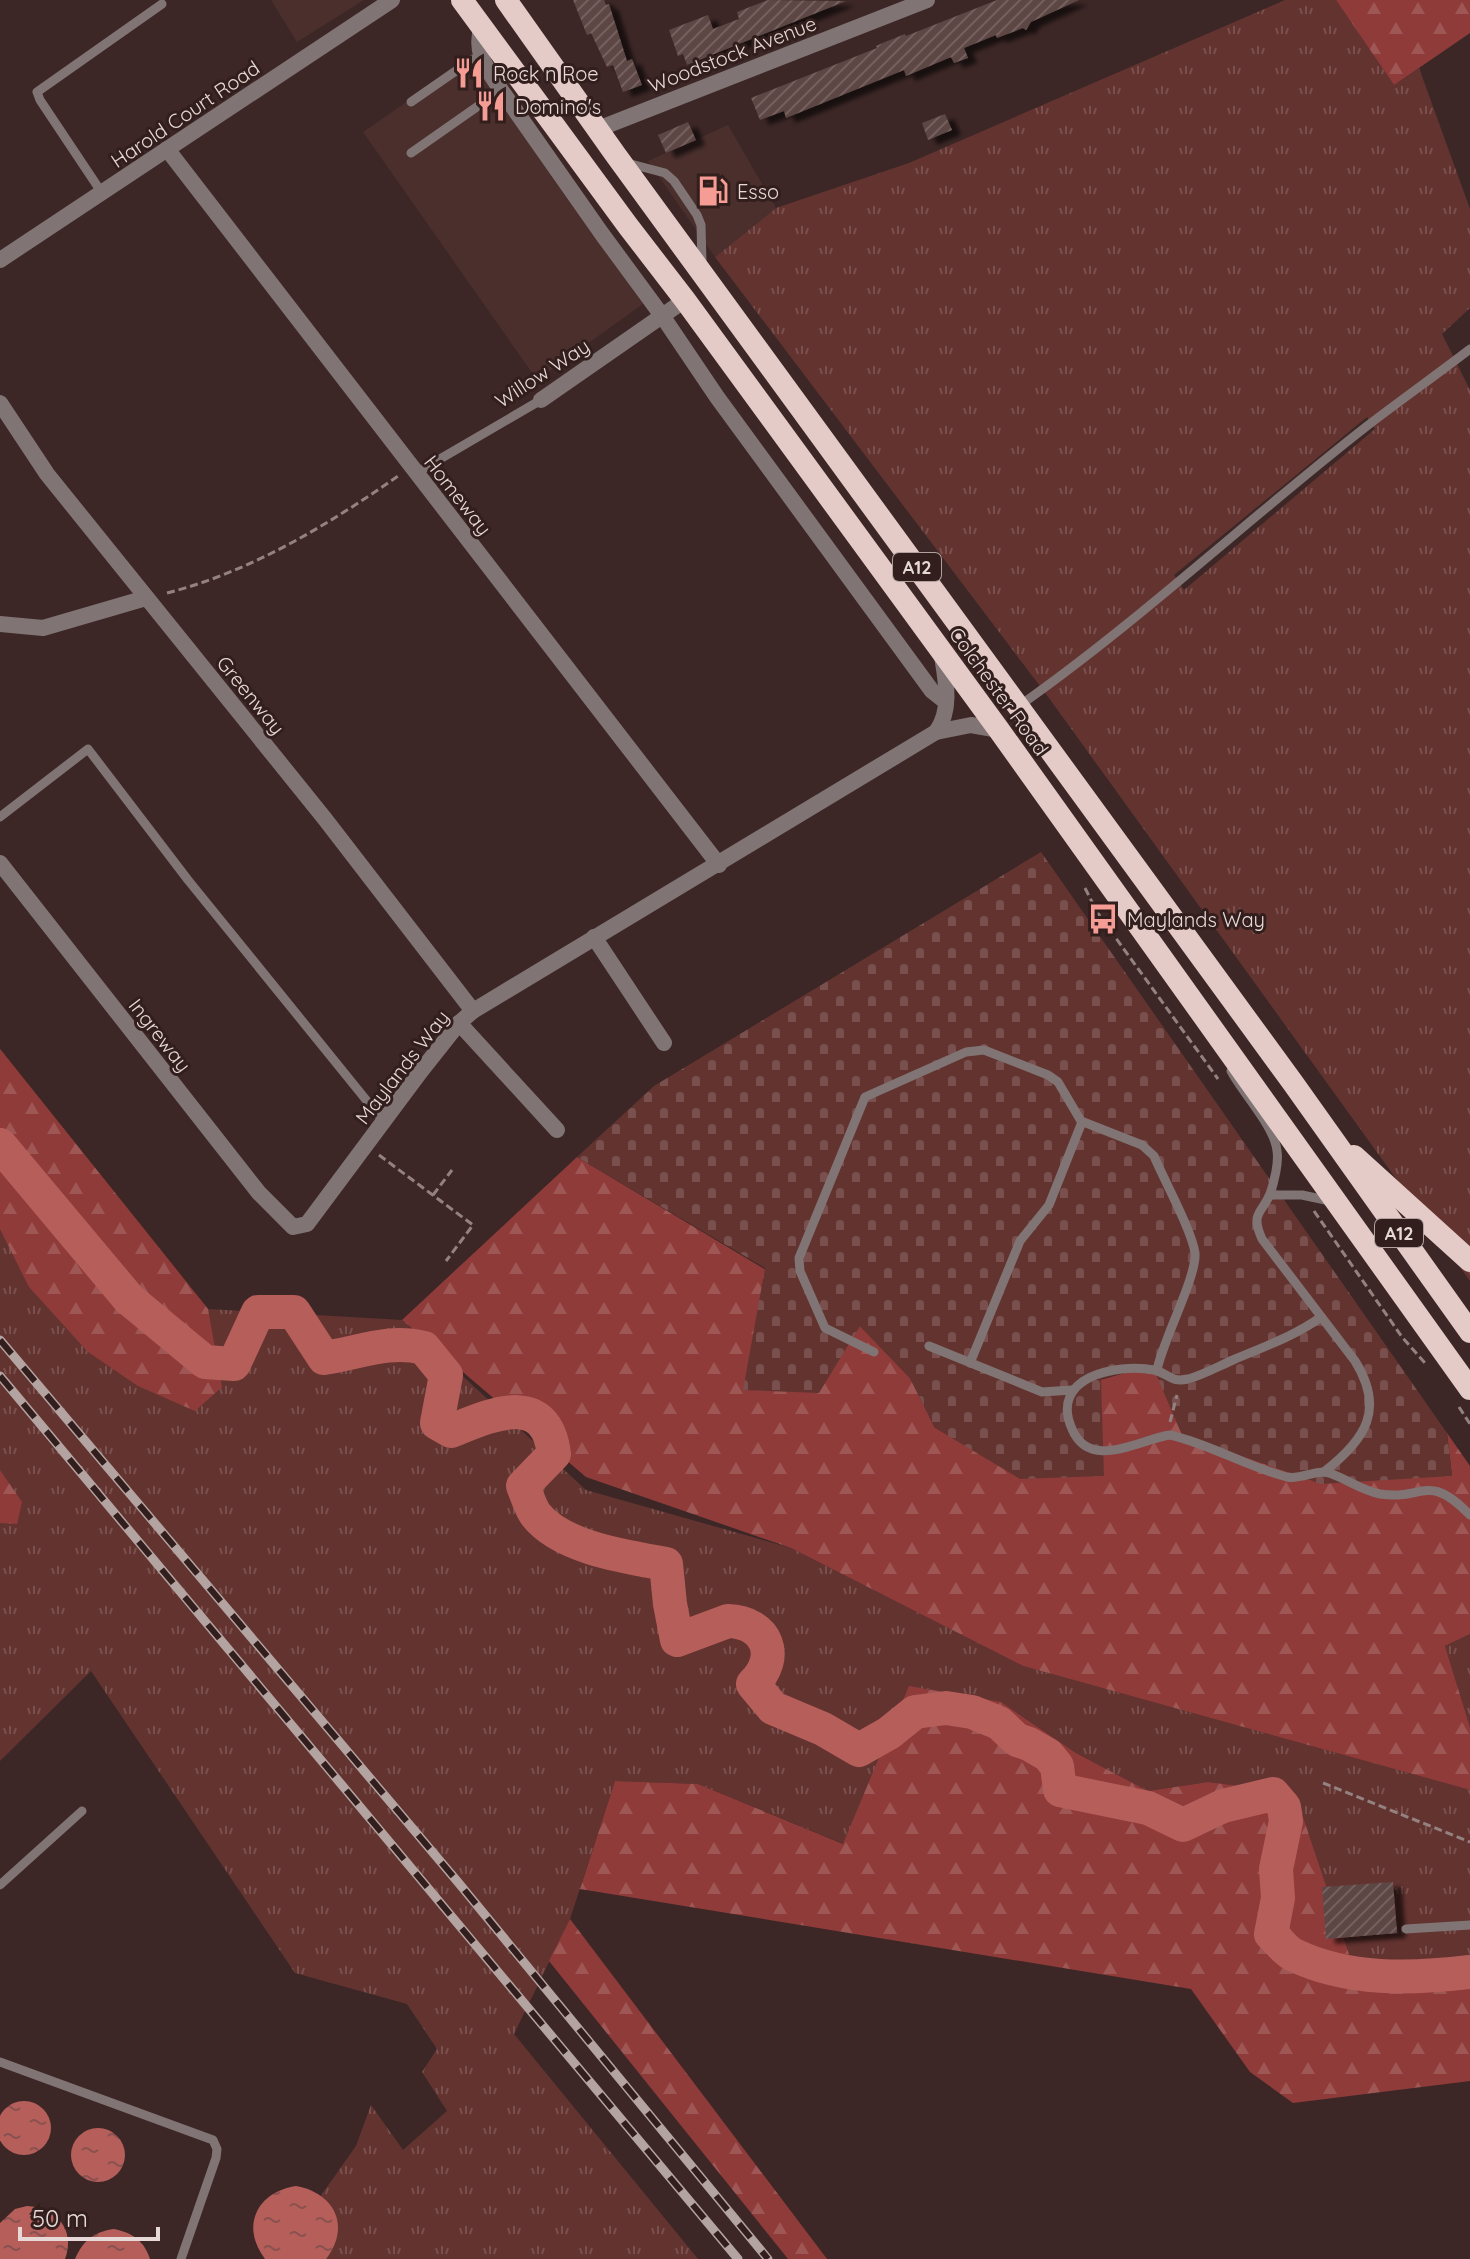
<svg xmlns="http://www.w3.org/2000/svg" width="1470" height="2259" viewBox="0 0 1470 2259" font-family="Quicksand,sans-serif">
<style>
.built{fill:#4a2f2d}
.grass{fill:url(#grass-tufts);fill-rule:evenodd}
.forest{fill:url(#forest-firs)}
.cemetery{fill:url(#cemetery-stones)}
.water{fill:url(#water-ripples)}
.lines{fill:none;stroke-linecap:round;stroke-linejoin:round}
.river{stroke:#b65e5a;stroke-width:34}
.building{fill:url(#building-hatch);filter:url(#shadow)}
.path{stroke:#938280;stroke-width:3;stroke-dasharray:8 4;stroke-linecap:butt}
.service{stroke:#807574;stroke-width:9}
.minor{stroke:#807574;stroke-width:16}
.trunk{stroke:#e4cbc8;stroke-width:22}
.rail-casing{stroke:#b3a3a1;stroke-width:9}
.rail{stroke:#321e1c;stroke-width:6;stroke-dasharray:18;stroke-linecap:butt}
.labels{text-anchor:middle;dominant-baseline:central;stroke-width:6;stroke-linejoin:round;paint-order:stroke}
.shield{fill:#321e1c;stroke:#b1a19f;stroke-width:2}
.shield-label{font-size:18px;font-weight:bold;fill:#e7d9d7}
.street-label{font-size:20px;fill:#e7d9d7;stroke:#321e1c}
.poi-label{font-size:20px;fill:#e7d9d7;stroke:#321e1c;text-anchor:start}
</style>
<defs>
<pattern id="grass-tufts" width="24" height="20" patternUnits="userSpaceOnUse" patternTransform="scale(2)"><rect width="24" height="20" fill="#633330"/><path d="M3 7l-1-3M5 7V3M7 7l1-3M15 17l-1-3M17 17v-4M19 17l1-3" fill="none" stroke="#79504d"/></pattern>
<pattern id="forest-firs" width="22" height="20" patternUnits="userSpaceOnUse" patternTransform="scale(2)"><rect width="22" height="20" fill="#8f3b39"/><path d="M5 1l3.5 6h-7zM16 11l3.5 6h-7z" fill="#9f5755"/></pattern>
<pattern id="cemetery-stones" width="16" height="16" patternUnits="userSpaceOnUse" patternTransform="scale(2)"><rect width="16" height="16" fill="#633330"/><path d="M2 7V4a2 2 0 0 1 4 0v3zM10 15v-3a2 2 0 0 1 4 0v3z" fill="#79504d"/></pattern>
<pattern id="water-ripples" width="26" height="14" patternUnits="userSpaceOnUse" patternTransform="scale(2)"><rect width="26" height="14" fill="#b65e5a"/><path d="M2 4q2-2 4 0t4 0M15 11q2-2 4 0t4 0" fill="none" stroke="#895250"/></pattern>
<pattern id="building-hatch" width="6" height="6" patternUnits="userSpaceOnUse" patternTransform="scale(2)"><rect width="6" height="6" fill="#5d4644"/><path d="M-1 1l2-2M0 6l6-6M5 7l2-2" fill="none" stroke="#74605e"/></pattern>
<filter id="shadow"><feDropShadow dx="9" dy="5" stdDeviation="2" flood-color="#0009"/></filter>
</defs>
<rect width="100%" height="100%" fill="#3c2726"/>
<!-- built -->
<g class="built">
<path d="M271 0H364L297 42Z"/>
<path d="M470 58 643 304 537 380 363 132Z"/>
<path d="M728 125 776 208 715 257 648 161Z"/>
</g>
<!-- grass -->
<g class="grass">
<path d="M1285 0H1336L1394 85 1419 68 1470 209V308L1442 334 1470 390V1281L1049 698 715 257 776 208 909 163ZM1367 417 1375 429 1184 590 1174 575Z"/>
<path d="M0 1049 208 1309 402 1320 586 1490 791 1548 1023 1666 1470 1790V1988L1350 1957 1295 1793 1208 1782 1148 1791 1076 1753 1010 1708 844 1844 698 1784 615 1781 570 1919 514 2034 698 2259H287L317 2201 356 2146 371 2105 403 2150 447 2111 422 2072 437 2049 407 2004 295 1973 91 1671 0 1761Z"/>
<path d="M1470 1634V1727L1445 1646Z"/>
</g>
<!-- forest -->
<g class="forest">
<path d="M1336 0H1470V33L1394 85Z"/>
<path d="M0 1049 208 1309 222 1387 195 1411 138 1386 88 1352 29 1287 0 1229Z"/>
<path d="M577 1157 860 1326 910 1378 935 1428 1152 1365 1452 1476 1447 1433 1470 1466V1634L1445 1646 1470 1727V1790L1023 1666 791 1548 586 1477 402 1320Z"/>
<path d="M0 1470 22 1502 17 1524 0 1523Z"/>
<path d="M909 1686 1001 1702 1076 1753 1148 1791 1208 1782 1295 1793 1350 1957 1470 1988V2081L1293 2103 1250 2072 1191 1989 580 1889 615 1781 698 1784 843 1844Z"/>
<path d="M570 1919 827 2259H788L549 1961Z"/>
</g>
<!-- cemetery -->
<path class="cemetery" d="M1041 852 1447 1433 1452 1476 1321 1484 1182 1435 1152 1365 1101 1379 1104 1476 1020 1479 935 1428 910 1378 860 1326 819 1393 743 1390 765 1268 577 1157 654 1086Z"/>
<!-- water -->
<g class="water">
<circle cx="24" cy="2128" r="27"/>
<circle cx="98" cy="2155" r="27"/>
<path d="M296 2186C335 2193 351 2227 326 2259H265C240 2226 257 2192 296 2186Z"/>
<path d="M27 2206C56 2207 76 2230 65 2259H0V2223L15 2209Z"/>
<path d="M114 2229C133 2233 144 2241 150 2259H75C83 2240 94 2232 114 2229Z"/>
</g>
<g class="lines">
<!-- river -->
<path class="river" d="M0 1145 129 1299 205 1362 234 1364 258 1312H294L324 1358C359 1353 388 1339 424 1348L446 1375 437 1423 451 1431C491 1415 546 1389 554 1454L523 1486C527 1495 530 1507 536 1515 562 1548 627 1557 666 1564L670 1604 677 1640 728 1621C767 1622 781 1657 753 1684L773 1708 823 1729 859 1750 889 1733 915 1712 946 1708 972 1712 999 1723 1017 1740 1029 1744 1048 1755 1057 1766 1060 1790 1148 1808 1183 1825 1223 1806 1273 1794 1284 1807 1286 1821 1276 1869 1278 1898 1271 1934C1278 1940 1285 1951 1294 1955 1348 1981 1411 1979 1470 1972"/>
</g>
<!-- building -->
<g class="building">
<path d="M573 0H604L606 5 609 4 627 61 632 59 642 85 623 92 613 65 607 67 591 33 587 35Z"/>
<path d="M768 0 846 1 687 65 683 54 678 56 669 30 708 15 713 29 739 19 737 12Z"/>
<path d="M997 0H1079L1031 22 1026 30 1023 28 997 38 996 35 964 48 968 58 954 63 951 57 906 76 904 70 786 118 784 111 760 120 751 98 877 48 876 46 885 42 905 34 906 36Z"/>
<path d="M945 114 952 130 928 140 922 123Z"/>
<path d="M688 122 696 140 666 153 658 135Z"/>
<path d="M1393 1882 1397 1933 1326 1939 1322 1887Z"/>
</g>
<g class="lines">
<!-- path -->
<g class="path">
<path d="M167 593C250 572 328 525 398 476"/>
<path d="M1085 888 1097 912 1218 1079"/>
<path d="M379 1155 473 1225 446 1261"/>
<path d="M433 1195 452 1170"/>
<path d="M1314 1211 1402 1337 1425 1363"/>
<path d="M1459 1407 1470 1424"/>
<path d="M1170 1422 1177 1395"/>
<path d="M1323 1783 1470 1842"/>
</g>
<!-- service -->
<g class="service">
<path d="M411 102 473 59 481 60"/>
<path d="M411 153 501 90"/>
<path d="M627 163 665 173 674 181 697 215 701 225 702 263"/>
<path d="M102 193 40 100 37 92 162 4"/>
<path d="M416 473 541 400"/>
<path d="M1019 706C1141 620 1249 518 1367 426 1401 400 1436 375 1470 349"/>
<path d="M0 817 88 749 188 880 384 1122"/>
<path d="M1231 1071C1243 1094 1275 1127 1277 1151 1279 1162 1274 1183 1270 1194 1262 1214 1250 1212 1262 1239L1355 1361C1385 1409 1366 1439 1325 1471"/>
<path d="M1270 1195H1302L1330 1201"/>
<path d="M1321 1317C1295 1336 1263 1347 1233 1360 1219 1366 1203 1375 1188 1379 1170 1383 1168 1373 1154 1370 1116 1363 1049 1377 1072 1429 1090 1472 1140 1439 1170 1435 1210 1444 1247 1467 1287 1477 1301 1480 1317 1469 1329 1473 1347 1479 1361 1490 1380 1494 1425 1501 1427 1471 1470 1515"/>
<path d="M929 1346 1042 1392 1072 1390"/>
<path d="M874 1352 825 1328 800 1271 799 1258 865 1097 966 1052 984 1050 1048 1075 1058 1082 1081 1121 1142 1145 1154 1156C1164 1180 1192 1231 1195 1253 1197 1276 1163 1340 1157 1370"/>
<path d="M970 1363 1020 1241 1049 1205 1082 1122"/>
<path d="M0 1885 82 1811"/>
<path d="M1406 1929 1470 1925"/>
<path d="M0 2062 213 2140 217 2149 216 2158 181 2259"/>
</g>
<!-- minor -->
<g class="minor">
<path d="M482 26C473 53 487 69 501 90L602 234 663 317 717 397 932 691 946 702"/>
<path d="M598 129 927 0"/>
<path d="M167 149 719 865"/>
<path d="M0 260 392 0"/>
<path d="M541 400 685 300"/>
<path d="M0 403 47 474 325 819 473 1011"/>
<path d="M0 624 43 628 146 598"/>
<path d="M936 732C952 711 946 681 942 656"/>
<path d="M0 863 259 1193 293 1227 307 1224 421 1071 459 1023 473 1011 936 732 971 725 999 730"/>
<path d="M594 937 664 1043"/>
<path d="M459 1023 557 1130"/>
</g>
<!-- trunk -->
<g class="trunk">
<path d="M462 0 628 226 685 300 999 730 1470 1389"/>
<path d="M506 0 615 154 1293 1083 1470 1332"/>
<path d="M1354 1156 1470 1261"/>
</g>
<!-- rail casing -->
<g class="rail-casing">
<g id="rail">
<path d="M0 1340 457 1881 768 2259"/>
<path d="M0 1376 738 2259"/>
</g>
</g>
<!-- rail -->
<use href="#rail" class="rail"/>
</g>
<!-- icons -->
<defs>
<g id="restaurant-bare" transform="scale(2.4)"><path d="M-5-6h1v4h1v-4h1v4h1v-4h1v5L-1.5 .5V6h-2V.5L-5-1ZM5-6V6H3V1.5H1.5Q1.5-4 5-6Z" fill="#f59c95" stroke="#321e1c" stroke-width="2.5" paint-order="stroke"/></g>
<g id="fuel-bare" transform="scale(2.4)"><path d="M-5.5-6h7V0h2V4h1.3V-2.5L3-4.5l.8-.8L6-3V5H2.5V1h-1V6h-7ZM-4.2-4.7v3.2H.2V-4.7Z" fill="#f59c95" stroke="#321e1c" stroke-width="2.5" paint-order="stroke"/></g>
<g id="bus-bare" transform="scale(2.4)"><path d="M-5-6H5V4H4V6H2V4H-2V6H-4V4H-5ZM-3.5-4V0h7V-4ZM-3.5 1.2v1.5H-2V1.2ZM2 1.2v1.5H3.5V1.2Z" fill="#f59c95" stroke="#321e1c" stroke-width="2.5" paint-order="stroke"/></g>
</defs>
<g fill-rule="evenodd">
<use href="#restaurant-bare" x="469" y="73"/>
<use href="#restaurant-bare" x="491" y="106"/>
<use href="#fuel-bare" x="713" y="191"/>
<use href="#bus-bare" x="1103" y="919"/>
</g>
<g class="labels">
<!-- shield labels -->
<g class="shield">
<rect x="893" y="553" width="48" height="28" rx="6"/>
<rect x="1375" y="1219" width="48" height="28" rx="6"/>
</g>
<g class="shield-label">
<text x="917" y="567">A12</text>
<text x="1399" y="1233">A12</text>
</g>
<!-- street labels -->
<g class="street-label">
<text transform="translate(732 54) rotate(-21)">Woodstock Avenue</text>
<text transform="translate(185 114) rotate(-34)">Harold Court Road</text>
<text transform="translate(542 373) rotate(-33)">Willow Way</text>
<text transform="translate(458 495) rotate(52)">Homeway</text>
<text transform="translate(999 691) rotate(54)">Colchester Road</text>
<text transform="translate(251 695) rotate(51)">Greenway</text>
<text transform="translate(160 1035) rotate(52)">Ingreway</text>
<text transform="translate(402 1067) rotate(-52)">Maylands Way</text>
</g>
<!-- poi labels -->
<g class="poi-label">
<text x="493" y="73">Rock n Roe</text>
<text x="515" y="106">Domino's</text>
<text x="737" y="191">Esso</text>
<text x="1127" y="919">Maylands Way</text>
</g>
</g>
<!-- scale -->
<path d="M20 2227v12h138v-12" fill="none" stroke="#e7d9d7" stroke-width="4"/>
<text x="32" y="2227" font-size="24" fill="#e7d9d7" stroke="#321e1c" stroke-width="6" paint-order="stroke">50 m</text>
</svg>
